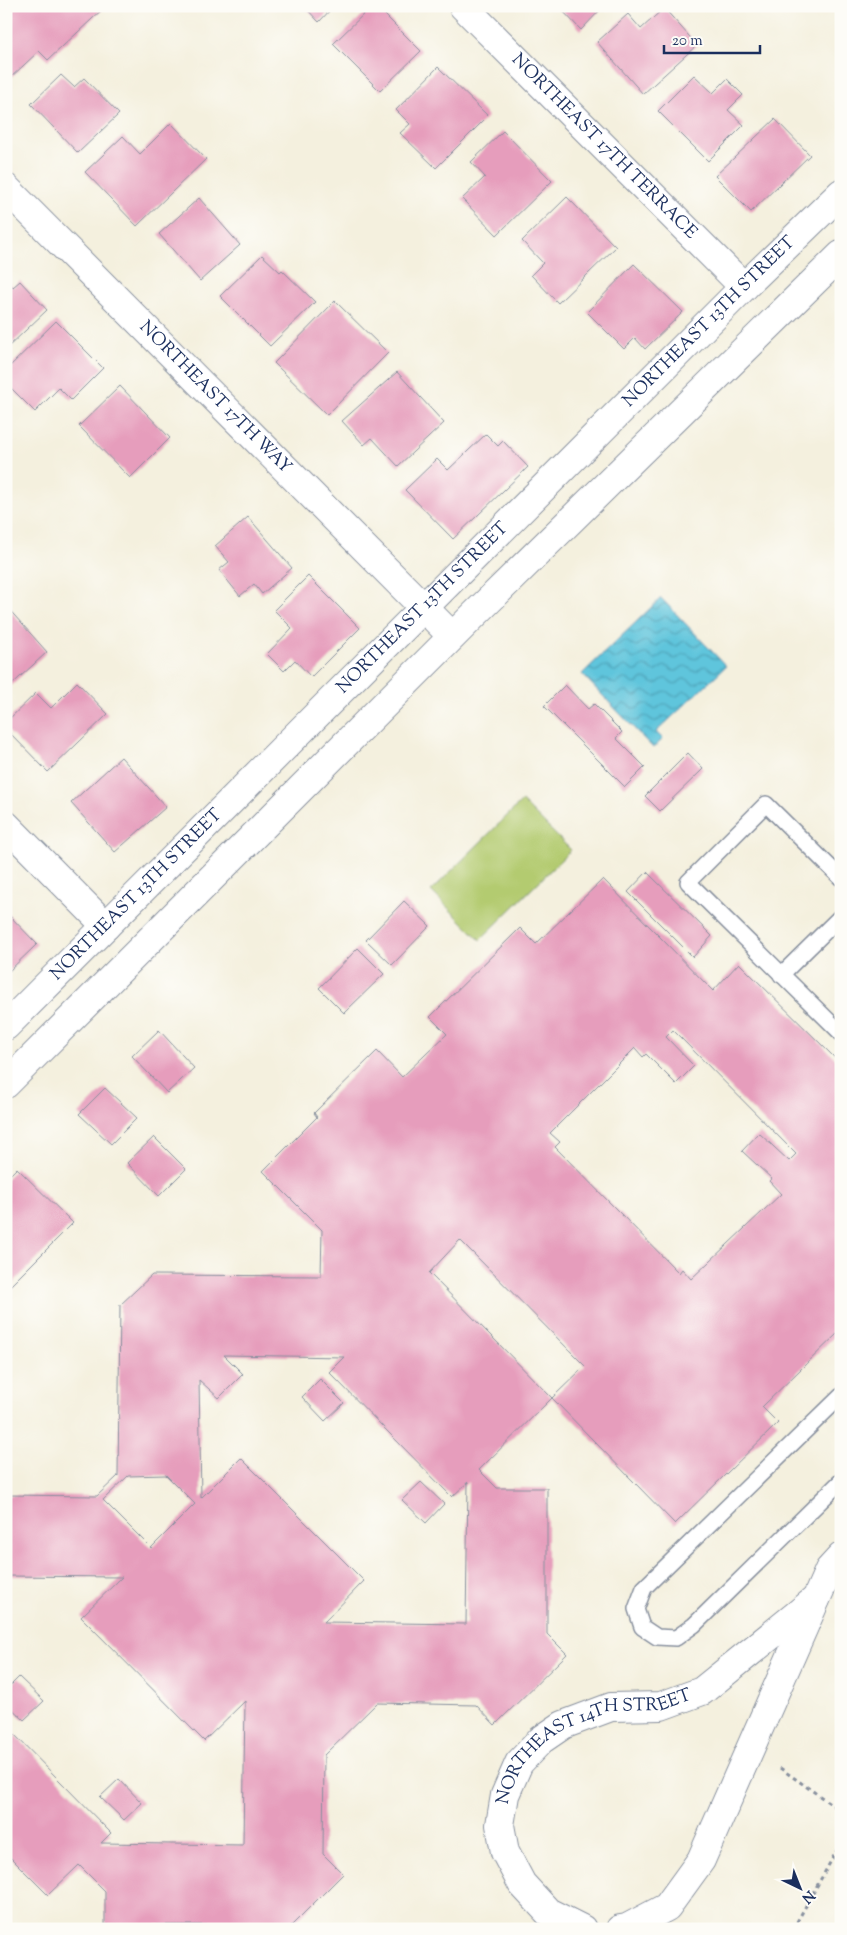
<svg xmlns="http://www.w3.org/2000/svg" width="847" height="1935" viewBox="0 0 847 1935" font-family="'Sorts Mill Goudy',serif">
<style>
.pitch{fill:#b3cb70;stroke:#677d67}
.water{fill:url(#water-waves);stroke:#3d7a9d}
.building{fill:#e69dbc;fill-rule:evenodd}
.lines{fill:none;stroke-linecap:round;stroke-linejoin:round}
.service-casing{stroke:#88909e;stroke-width:18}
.minor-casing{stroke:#88909e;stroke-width:30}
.tertiary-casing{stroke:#88909e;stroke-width:30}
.path{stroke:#88909e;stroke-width:3;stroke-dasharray:4 4;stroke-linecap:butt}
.service{stroke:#fff;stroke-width:15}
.minor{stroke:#fff;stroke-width:28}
.tertiary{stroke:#fff;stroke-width:28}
.labels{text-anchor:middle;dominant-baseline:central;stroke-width:4.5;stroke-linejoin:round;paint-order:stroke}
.street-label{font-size:18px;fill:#1b2f5e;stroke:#fdfcf7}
</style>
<defs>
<pattern id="water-waves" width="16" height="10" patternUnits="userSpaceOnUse" patternTransform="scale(1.25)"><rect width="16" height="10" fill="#5fc5dc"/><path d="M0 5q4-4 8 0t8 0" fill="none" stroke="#4ea0b6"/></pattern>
</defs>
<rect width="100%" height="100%" fill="#fdfcf7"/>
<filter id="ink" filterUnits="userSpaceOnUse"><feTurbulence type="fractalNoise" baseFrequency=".02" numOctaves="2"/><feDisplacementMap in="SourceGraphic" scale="10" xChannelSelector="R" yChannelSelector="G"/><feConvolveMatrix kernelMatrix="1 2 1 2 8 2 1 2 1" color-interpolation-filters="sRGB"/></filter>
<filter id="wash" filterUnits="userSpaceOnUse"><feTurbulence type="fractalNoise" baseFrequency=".0096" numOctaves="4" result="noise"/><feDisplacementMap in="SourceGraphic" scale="20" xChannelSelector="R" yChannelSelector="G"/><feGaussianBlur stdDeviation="1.12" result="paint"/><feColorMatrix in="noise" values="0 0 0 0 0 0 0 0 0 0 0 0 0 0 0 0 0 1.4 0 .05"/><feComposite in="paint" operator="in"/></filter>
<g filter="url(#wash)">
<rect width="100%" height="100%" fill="#f4f0de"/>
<!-- pitch -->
<path class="pitch" d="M522 801 571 850 480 940 431 891Z"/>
<!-- water -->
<path class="water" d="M661 598 726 666 656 732 663 739 653 748 582 674Z"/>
<g id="blocks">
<!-- building -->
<g class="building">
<path d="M6 6H106L48 60 39 51 9 79 6 77Z"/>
<path d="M304 6H334L319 22Z"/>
<path d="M372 6H376L421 51 380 91 333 44Z"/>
<path d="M558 6H604L581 30Z"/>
<path d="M664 8 697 45 643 94 597 42 628 14 641 29Z"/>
<path d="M438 67 488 116 436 168 400 133 410 124 396 110Z"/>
<path d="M61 75 74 87 84 78 119 114 78 153 31 104Z"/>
<path d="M694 75 713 93 727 79 743 95 728 110 744 125 708 161 658 111Z"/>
<path d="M775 119 810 155 751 212 715 176Z"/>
<path d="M171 123 206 159 137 226 85 172 123 136 140 154Z"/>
<path d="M503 131 552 181 497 235 462 199 485 177 471 162Z"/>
<path d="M567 197 616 247 558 303 531 275 543 263 522 241Z"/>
<path d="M199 198 240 245 200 281 159 234Z"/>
<path d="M262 255 280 272 282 270 315 302 270 346 220 296Z"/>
<path d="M634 264 683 312 645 349 635 338 624 349 587 312Z"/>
<path d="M6 280 13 287 20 281 47 310 6 349Z"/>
<path d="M335 301 388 353 327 415 274 363Z"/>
<path d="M56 321 103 368 71 400 59 388 35 412 6 383V370Z"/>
<path d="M397 372 444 423 398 466 372 438 364 445 342 421Z"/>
<path d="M120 386 170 438 130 478 79 426Z"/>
<path d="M486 434 498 446 503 441 528 467 453 539 405 490 437 459 448 470Z"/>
<path d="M248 517 292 568 262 594 254 584 240 596 219 570 229 562 215 546Z"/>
<path d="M308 576 360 628 311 677 295 660 284 671 267 654 292 628 274 610Z"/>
<path d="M6 606 47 652 6 690Z"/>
<path d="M77 682 108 714 48 772 6 729V722L36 693 51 708Z"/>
<path d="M565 685 588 709 594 704 622 732 616 738 645 767 625 787 544 706Z"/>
<path d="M688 753 703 769 660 811 645 796Z"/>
<path d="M121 757 166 807 115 852 71 803Z"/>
<path d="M647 872 712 936 693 957 628 892Z"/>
<path d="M603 879 713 991 739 963 841 1064V1330L762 1407 778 1423 675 1524 552 1398 585 1366 460 1240 429 1273 552 1398 479 1470 497 1488H547V1634L567 1654 495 1725 476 1705 377 1703 324 1755 323 1854 343 1874 288 1929H256L253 1925H105V1891L79 1865 48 1895 6 1853V1726L111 1833 101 1843 243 1845 245 1701 204 1741 81 1617 122 1577 6 1576V1495L97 1496 118 1476 120 1305 152 1275 321 1276 322 1230 263 1171 317 1117 314 1113 377 1051 402 1077 447 1034 430 1017 520 928 536 944ZM673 1030 796 1154 789 1161 759 1133 742 1151 772 1179 769 1181 781 1194 691 1279 682 1269 679 1273 555 1147 560 1142 550 1133 635 1048 643 1057 646 1054 676 1084 694 1066 666 1037ZM224 1355 344 1357 329 1372 452 1497 468 1482 466 1624 324 1622 364 1581 241 1458 201 1498 199 1380 219 1398 243 1374ZM166 1475 195 1504 151 1548 103 1500 128 1476Z"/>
<path d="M404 901 430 926 392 965 366 940Z"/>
<path d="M6 912 37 944 6 974Z"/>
<path d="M358 948 384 974 344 1013 319 988Z"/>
<path d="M159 1030 194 1068 167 1093 132 1056Z"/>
<path d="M105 1088 137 1118 111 1144 79 1114Z"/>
<path d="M154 1137 186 1169 159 1196 127 1163Z"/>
<path d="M17 1168 73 1223 6 1290V1179Z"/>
<path d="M320 1379 344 1403 325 1421 302 1397Z"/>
<path d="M421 1482 444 1504 426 1523 402 1500Z"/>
<path d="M19 1677 44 1701 24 1720 6 1703V1690Z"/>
<path d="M119 1779 142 1803 124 1820 100 1797Z"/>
</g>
</g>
</g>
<g filter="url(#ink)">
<use href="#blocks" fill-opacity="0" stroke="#88909e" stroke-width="1"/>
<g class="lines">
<!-- service casing -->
<g class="service-casing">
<g id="service">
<path d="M841 878 766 804 688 882 841 1033"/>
<path d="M781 975 841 916"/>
<path d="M841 1396 644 1588 636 1609 642 1627 657 1637 676 1638 694 1625 841 1481"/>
</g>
</g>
<!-- minor casing -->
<g class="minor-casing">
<g id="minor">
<path id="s1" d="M463 6 744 287"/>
<path id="s2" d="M6 188 452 636"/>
<path d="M6 825 106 926"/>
<path id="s3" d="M582 1929 548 1912 522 1884 505 1852 500 1825 505 1795 519 1763 541 1740 563 1725 611 1707 661 1706 702 1691 816 1599"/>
<path d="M620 1929 627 1928 667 1907 701 1860 829 1570 841 1557"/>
</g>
</g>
<!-- tertiary casing -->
<g class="tertiary-casing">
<g id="tertiary">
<path id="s4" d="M6 1026 744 287 841 193"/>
<path d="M6 1084 472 617 841 255"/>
</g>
</g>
<!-- path -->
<g class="path">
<path d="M780 1768 841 1811"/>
<path d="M793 1929 841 1843"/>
</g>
<!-- service -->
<use href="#service" class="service"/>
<!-- minor -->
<use href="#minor" class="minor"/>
<!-- tertiary -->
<use href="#tertiary" class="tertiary"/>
</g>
</g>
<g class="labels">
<!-- street labels -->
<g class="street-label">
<text stroke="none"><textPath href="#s1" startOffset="199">NORTHEAST 17TH TERRACE</textPath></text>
<text stroke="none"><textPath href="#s4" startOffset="995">NORTHEAST 13TH STREET</textPath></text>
<text stroke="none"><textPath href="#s2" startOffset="296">NORTHEAST 17TH WAY</textPath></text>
<text stroke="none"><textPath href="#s4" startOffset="590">NORTHEAST 13TH STREET</textPath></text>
<text stroke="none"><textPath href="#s4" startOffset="185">NORTHEAST 13TH STREET</textPath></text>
<text stroke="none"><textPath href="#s3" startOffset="279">NORTHEAST 14TH STREET</textPath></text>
</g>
</g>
<!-- margin -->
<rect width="847" height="1935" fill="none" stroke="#fdfcf7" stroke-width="25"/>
<!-- north arrow -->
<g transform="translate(800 1888) rotate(137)" stroke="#fdfcf7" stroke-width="4" paint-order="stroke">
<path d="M0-4L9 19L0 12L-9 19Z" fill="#1b2f5e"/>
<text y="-8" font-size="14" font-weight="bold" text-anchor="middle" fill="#1b2f5e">N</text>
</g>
<!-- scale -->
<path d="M664 45v8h96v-8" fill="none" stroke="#1b2f5e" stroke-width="2.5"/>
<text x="672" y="45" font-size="15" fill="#1b2f5e" stroke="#fdfcf7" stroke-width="4" paint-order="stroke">20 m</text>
</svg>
